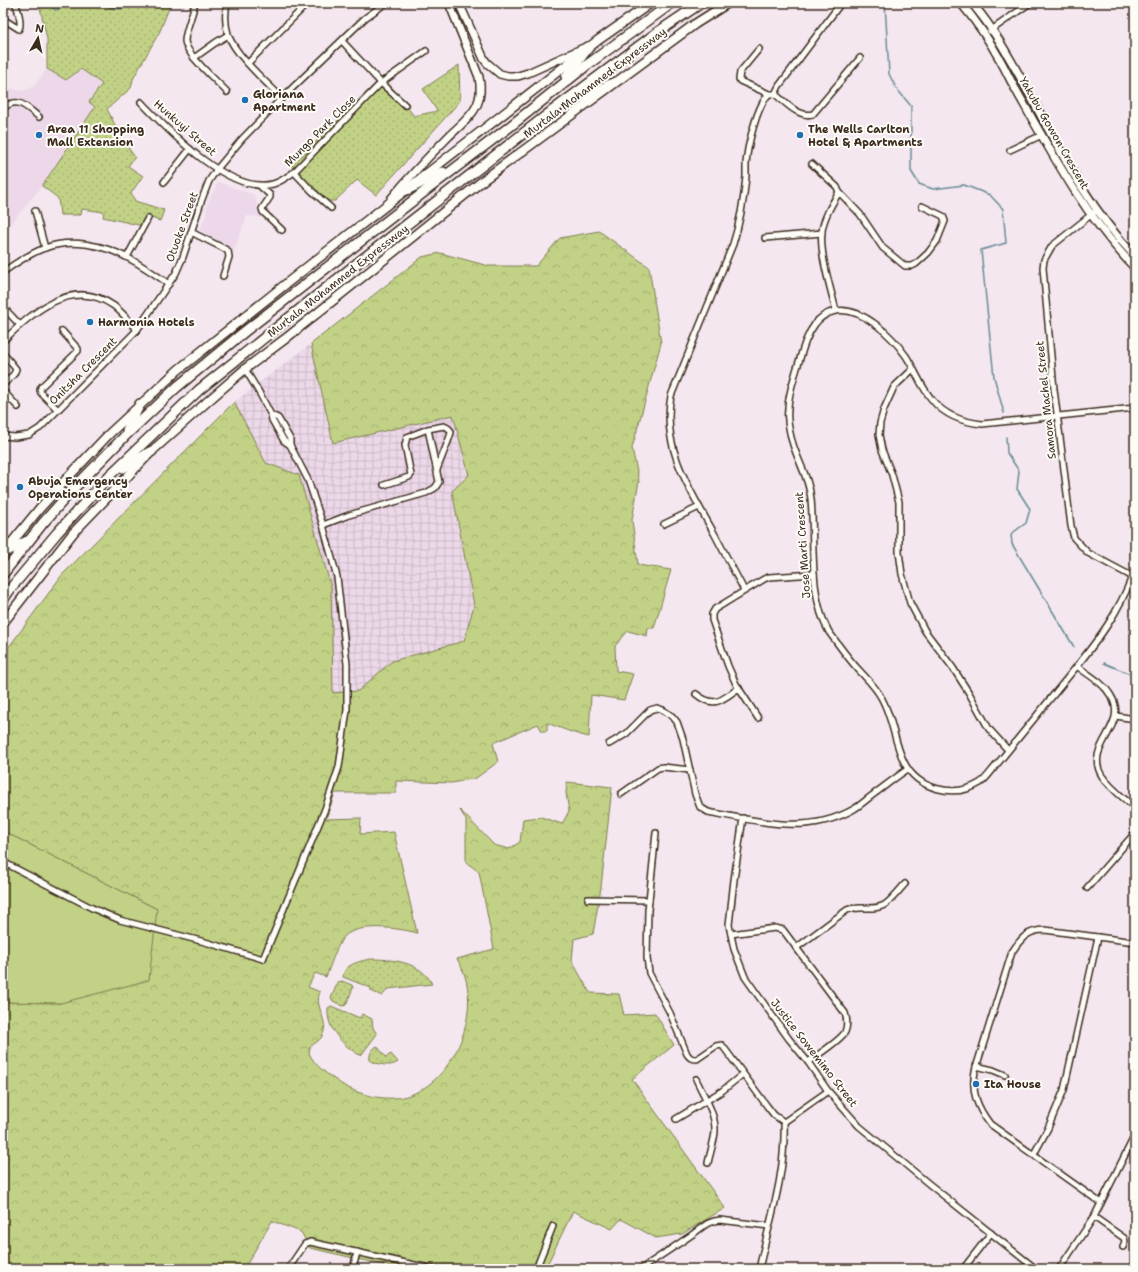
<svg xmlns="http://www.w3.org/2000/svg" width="1138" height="1272" viewBox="0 0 1138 1272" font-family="'Shantell Sans',sans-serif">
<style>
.built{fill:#edd8e9}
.industrial{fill:url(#industrial-grid)}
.grass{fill:url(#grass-dots);stroke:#7e7e52}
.forest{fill:url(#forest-crowns);stroke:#7e7e52}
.garden{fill:#c1d185;stroke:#7e7e52}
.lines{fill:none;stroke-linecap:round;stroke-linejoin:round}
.stream{stroke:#678b95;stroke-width:1.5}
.minor-casing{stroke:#3b2a1e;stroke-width:8}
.secondary-casing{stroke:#3b2a1e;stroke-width:10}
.trunk-casing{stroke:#3b2a1e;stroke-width:11}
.motorway-casing{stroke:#3b2a1e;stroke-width:12}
.minor{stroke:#fdfcf7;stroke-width:5}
.secondary{stroke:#fdfcf7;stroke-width:7}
.trunk{stroke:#fdfcf7;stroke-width:8}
.motorway{stroke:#fdfcf7;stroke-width:9}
.poi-dot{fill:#1f6fb2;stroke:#fdfcf7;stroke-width:1.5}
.labels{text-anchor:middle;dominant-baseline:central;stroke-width:4;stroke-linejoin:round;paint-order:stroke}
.street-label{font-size:11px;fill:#3b2a1e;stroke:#fdfcf7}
.poi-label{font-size:11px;font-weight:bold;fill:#3b2a1e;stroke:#fdfcf7;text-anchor:start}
</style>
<defs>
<pattern id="industrial-grid" width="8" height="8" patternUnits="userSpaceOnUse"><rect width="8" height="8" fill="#edd8e9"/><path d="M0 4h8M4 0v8" fill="none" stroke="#ccbac7"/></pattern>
<pattern id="grass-dots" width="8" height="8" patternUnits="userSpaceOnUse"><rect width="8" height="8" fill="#c1d185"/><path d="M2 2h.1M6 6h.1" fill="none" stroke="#a7b472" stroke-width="1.8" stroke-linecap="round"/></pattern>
<pattern id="forest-crowns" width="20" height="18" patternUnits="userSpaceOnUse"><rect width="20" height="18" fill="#c1d185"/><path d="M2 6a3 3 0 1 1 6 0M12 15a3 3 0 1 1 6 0" fill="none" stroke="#a7b472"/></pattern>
</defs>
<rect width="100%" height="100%" fill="#f4e7ef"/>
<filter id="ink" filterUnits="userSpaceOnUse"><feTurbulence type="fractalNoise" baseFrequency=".025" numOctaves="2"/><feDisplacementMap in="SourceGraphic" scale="8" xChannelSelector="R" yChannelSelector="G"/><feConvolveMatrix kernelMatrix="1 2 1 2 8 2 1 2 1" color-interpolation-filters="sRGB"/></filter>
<g filter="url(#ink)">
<!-- built -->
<g class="built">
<path d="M47 69 66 80 81 69 102 84 89 102 95 107 42 186 3 233V201L10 194 3 188V84L8 88 23 91 33 87Z"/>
<path d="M218 182 254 195 261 217 247 216 233 253 200 230 206 215 207 205Z"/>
</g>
<!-- industrial -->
<path class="industrial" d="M311 344 333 443 453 415 469 475 452 492 474 605 464 641 392 661 358 691 333 694 331 587 299 475 266 463 234 402Z"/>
<!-- grass -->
<g class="grass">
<path d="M39 3H171L160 31 133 79 131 88 107 109 123 141 135 157 128 166 143 176 131 193 135 201 164 210 160 221 151 218 146 227 143 226 103 217 104 212 82 209 81 215H60L58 198 42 186 95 107 89 102 102 84 81 69 66 80 47 69V39Z"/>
<path d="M459 65 460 101 376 195 357 180 335 201H327L291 166 383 76 414 116 437 111 423 89Z"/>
<path d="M371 959C392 959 422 962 432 984L388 989 382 996 371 991V988L343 977C344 964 360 961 371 959Z"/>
<path d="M342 981 352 985 353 988 346 1005 343 1006 333 1001 331 998 338 982Z"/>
<path d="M331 1006 360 1018 362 1014 372 1019 373 1028 377 1034 362 1054 359 1055C343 1045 326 1029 328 1008Z"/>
<path d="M377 1046 386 1057 391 1054 398 1062C389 1068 379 1064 370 1061 369 1054 371 1050 377 1046Z"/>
</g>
<!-- forest -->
<path class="forest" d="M599 231 649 267 661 343 632 448 639 481 632 520 638 565 671 570 654 628H648L647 636 628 631 615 646 616 671 633 674 624 700 591 695 589 737C574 734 561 728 547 723V731H542L538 724 493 743 498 762 476 778 452 783 396 781V793H335L326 819 361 818 360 834 394 832 417 933C400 928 355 922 343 938 337 945 330 967 326 977L315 973 308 987 320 992C313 1007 331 1022 322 1036 320 1041 314 1043 310 1047L309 1053C314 1065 327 1074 337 1081 356 1095 387 1103 410 1095 459 1077 485 1002 457 959L494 949 479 872 466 862V820L460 810 494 845 509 849 520 842 523 819 541 817 562 824 569 811 566 793 567 782 612 787 601 887 593 934 574 939 572 961 590 993 619 994 624 1015 655 1013 674 1045 632 1079 725 1208 682 1234 656 1238 621 1219 612 1229 573 1211 545 1269H401L310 1248 301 1232 272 1221 244 1269H3V1002L61 1003 157 909 3 831V655L62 575 234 402 266 463 299 475 331 587 333 693 358 691 392 661 464 641 474 605 452 491 469 475 453 415 333 443 311 344 422 257 440 253 489 266H536L560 238Z"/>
<!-- garden -->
<path class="garden" d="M3 831 157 909 149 980 61 1003 3 1002Z"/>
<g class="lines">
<!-- stream -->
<g class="stream">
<path d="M48 3 55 10 68 6 72 3"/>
<path d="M107 3 110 7 120 9 131 3"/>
<path d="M885 3 889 74 896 88 911 106V171L919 184 933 189 964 185 990 195 1003 209 1006 243 981 250 994 377 1004 413"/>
<path d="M1006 437 1007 453 1019 471 1017 489 1030 509 1026 523 1011 534 1012 544 1074 647"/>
<path d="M1104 663 1135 676"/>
</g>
<!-- minor casing -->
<g class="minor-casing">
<g id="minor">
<path d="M227 3C225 13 225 24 228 34 234 54 267 83 282 98"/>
<path d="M194 7C192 16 185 32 185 41 186 55 217 81 227 92"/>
<path d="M3 19 19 29C22 23 18 9 15 3"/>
<path d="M990 31 1030 3"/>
<path d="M342 41 381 83 405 105"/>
<path d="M759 49 740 72 739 79 740 81 769 94H775C785 102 799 118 813 114L860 58"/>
<path d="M194 58 215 43 228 35"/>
<path d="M248 63 308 3"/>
<path d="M775 94 779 86 841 3"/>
<path d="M141 102C169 131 229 195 273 184 281 182 287 177 294 172L381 83 426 51"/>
<path d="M3 108C19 96 26 107 39 117"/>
<path d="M1010 150 1042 135"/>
<path d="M812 164 837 187 839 192 860 214 883 248 905 266H912L916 264 928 253 937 241 945 221 943 216 922 206"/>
<path d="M294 172 312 191 331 208"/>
<path d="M164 182 190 149"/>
<path d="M260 186 270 195V197L262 209 263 212 282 230"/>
<path d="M1097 210 1052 246 1044 260 1043 268 1054 389 1071 526 1074 538 1088 553 1135 578"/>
<path d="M35 211 45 248"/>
<path d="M191 232 223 248 228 251 229 257 223 276"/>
<path d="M765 238 822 233"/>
<path d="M127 257 148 218"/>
<path d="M3 272C16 263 30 253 45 248 71 238 104 245 128 258 142 265 156 275 169 284"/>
<path d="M3 307 20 325"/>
<path d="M836 311C831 289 819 253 822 231 824 217 832 204 839 192"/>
<path d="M137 330 176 273 183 257 202 199 209 181 217 169 242 139 282 98 365 18 386 3"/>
<path d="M3 341C32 313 72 276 114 306 123 313 130 322 137 330L40 428 29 435 15 437 3 436"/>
<path d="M3 353 16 369 14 374 3 385"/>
<path d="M245 369 260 394 271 415 272 420 284 441 290 445"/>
<path d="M913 369 894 387 884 409 880 423 879 435 882 450 892 475 899 502V552L902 574 910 603 925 631 953 668 969 693 989 729 1008 750"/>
<path d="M3 391 18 407"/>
<path d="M58 410 41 393 40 390 41 387 78 351V349L62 331"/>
<path d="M384 485 409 477 411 475 405 445 407 437 428 429 444 426C447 427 450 429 451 432 451 436 439 463 437 470"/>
<path d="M664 524 699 507"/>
<path d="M323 525 349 515 426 493 435 488 439 482 428 429"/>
<path d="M1132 577C1118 613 1101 636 1077 666 1088 675 1104 683 1111 696 1130 726 1083 746 1102 776 1110 788 1124 798 1135 808"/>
<path d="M744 590C734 571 724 552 714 533 690 490 661 447 671 396L733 244C740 222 744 199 746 177 746 172 746 168 746 164 747 148 757 105 769 94"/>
<path d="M1077 666 994 768C990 773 985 780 980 783 954 799 917 789 904 762 894 742 893 719 882 699 876 687 866 678 857 668 847 657 838 644 829 632 808 596 815 540 811 499 809 475 794 456 790 433 788 425 787 417 788 409 788 395 793 382 797 368 802 353 805 337 815 324 820 317 827 313 835 311 862 306 892 336 906 356 916 371 921 388 934 402 946 416 964 422 982 424L1135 408"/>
<path d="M696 694C715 709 721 700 739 688"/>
<path d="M1116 716 1135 719"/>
<path d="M758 718 736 684 728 666 712 620V614L715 609 764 579 769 577 814 574"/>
<path d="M609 744 626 734 650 710 657 708 663 710 672 716 677 722 683 739 695 794 700 807 708 812C758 821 807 836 854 809 861 805 867 799 874 794 885 786 896 777 908 769"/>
<path d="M621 794 658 768 663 767 690 770"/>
<path d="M743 818 734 880 729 925 734 949 745 977 789 1039 808 1062 828 1091 859 1126 929 1184 1036 1269"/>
<path d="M656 833 648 910 647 958 649 973 670 1013 687 1054C690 1058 691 1059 697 1059L716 1046 722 1045 767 1106 774 1115 784 1122"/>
<path d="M3 862 92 908 120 920 205 942 263 959 325 809 339 767 347 710V664L337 577 323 525 308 480 290 445V439L278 418 271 415"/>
<path d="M1087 888 1135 833"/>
<path d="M588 899 649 900"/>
<path d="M731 934 775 928 783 930 845 1013C847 1019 848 1025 845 1032 841 1040 816 1056 808 1062"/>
<path d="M796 948 847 910C858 905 871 911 882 906 889 904 899 890 905 884"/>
<path d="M976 1066 993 1070 1005 1075"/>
<path d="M696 1079C703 1095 716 1113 715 1132 714 1142 710 1153 708 1163"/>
<path d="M676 1119 722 1091 743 1074"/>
<path d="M1034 1154 1048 1128 1064 1090 1098 937"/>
<path d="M1101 1203 990 1124C977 1107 971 1092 975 1071L1012 952C1021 938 1028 930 1045 930L1135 942"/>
<path d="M1094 1217 1124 1238 1125 1241 1123 1247"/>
<path d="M288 1269 305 1244 310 1242 433 1269"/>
<path d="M353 1269 357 1252"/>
<path d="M536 1269 553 1226"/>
<path d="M641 1269C657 1258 674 1247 690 1236 701 1229 706 1221 720 1220L769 1226"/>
<path d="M759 1269C770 1219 786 1174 784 1122L828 1091"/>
<path d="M963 1269 991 1233"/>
<path d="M1059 1269 1094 1217 1135 1135"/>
</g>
</g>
<!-- secondary casing -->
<g class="secondary-casing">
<g id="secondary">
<path d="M459 3 484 59 487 63 500 74 508 76H518L528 73 588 46"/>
<path d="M961 3C975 20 988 38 999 58 1005 68 1010 80 1016 90 1051 152 1085 216 1135 268"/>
<path d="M972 3C979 12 986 20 992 30 1000 41 1007 54 1014 66 1051 131 1082 202 1135 256"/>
<path d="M391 199C409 177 428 157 448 137 458 127 471 118 477 105 481 96 481 87 479 77L449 3"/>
</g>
</g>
<!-- trunk casing -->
<g class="trunk-casing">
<g id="trunk">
<path d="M4 552 40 508 72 473 109 434 178 370 311 264 597 41 651 3"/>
<path d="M3 623 73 533 152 451 208 401 245 369 285 339 486 178 695 24 728 3"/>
</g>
</g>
<!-- motorway casing -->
<g class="motorway-casing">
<g id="motorway">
<path d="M566 77 588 48"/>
<path d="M570 103 615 82"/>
<path d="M407 190 443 172"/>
<path d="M127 430 140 404"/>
<path d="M123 468 152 451"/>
<path d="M3 553 27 541"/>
<path d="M3 574 43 523 75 487 124 437 177 387 244 332 437 182 508 128 587 65 672 3"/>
<path d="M3 600 11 588 57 533 109 476 199 390 355 265 552 111 655 34 701 3"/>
</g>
</g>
<!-- minor -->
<use href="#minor" class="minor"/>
<!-- secondary -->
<use href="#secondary" class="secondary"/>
<!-- trunk -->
<use href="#trunk" class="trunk"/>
<!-- motorway -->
<use href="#motorway" class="motorway"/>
</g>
</g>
<!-- markers -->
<g class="poi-dot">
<circle cx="245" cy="100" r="4"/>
<circle cx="39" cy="135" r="4"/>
<circle cx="800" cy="135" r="4"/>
<circle cx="90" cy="322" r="4"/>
<circle cx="20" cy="487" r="4"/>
<circle cx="976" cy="1084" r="4"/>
</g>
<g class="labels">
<!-- street labels -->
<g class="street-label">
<text transform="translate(595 83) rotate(-37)">Murtala Mohammed Expressway</text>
<text transform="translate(185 128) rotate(41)">Hunkuyi Street</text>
<text transform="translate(320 131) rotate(-45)">Mungo Park Close</text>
<text transform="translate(1054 133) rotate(60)">Yakubu Gowon Crescent</text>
<text transform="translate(182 227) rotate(-70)">Otuoke Street</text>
<text transform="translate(338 281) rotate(-38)">Murtala Mohammed Expressway</text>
<text transform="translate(83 371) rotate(-45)">Onitsha Crescent</text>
<text transform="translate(1046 400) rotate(-96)">Samora Machel Street</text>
<text transform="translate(803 545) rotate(-94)">Jose Marti Crescent</text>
<text transform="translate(814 1053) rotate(52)">Justice Sowemimo Street</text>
</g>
<!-- poi labels -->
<g class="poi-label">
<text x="253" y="94">Gloriana<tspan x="253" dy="13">Apartment</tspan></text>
<text x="47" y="129">Area 11 Shopping<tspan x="47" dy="13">Mall Extension</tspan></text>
<text x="808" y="129">The Wells Carlton<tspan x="808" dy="13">Hotel &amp; Apartments</tspan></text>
<text x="98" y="322">Harmonia Hotels</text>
<text x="28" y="481">Abuja Emergency<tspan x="28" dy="13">Operations Center</tspan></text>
<text x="984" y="1084">Ita House</text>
</g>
</g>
<!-- margin -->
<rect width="1138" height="1272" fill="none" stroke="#fdfcf7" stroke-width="16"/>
<rect x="8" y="8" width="1122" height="1256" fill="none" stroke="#3b2a1e" stroke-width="1.5" filter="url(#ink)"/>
<!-- north arrow -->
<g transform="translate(38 38) rotate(9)" stroke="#fdfcf7" stroke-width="3" paint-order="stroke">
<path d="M0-3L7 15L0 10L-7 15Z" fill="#3b2a1e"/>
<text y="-6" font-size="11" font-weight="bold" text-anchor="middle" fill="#3b2a1e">N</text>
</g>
</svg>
